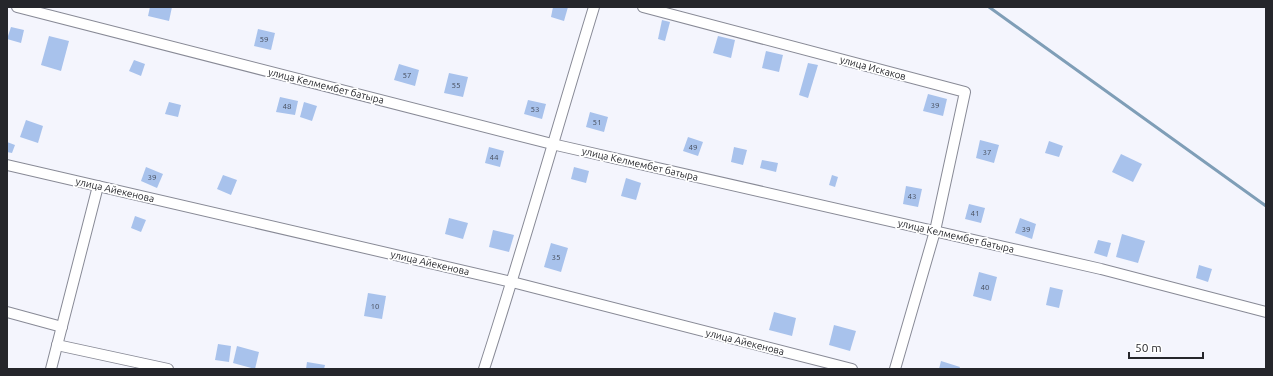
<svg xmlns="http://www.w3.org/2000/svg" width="1273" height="376" viewBox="0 0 1273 376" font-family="Ubuntu,sans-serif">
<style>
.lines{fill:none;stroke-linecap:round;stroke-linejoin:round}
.stream{stroke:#7f9eb7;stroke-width:3}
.building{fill:#a8c2ec}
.minor-casing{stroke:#888a96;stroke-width:12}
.minor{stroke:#fff;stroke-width:10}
.labels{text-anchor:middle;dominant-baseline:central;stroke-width:3.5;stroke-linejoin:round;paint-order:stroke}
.number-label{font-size:8px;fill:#464d5b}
.street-label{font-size:10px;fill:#25262b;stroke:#fff}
</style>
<rect width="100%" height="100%" fill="#f4f5fd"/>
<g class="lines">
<!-- stream -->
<path class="stream" d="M989 7 1266 206"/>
</g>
<!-- building -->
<g class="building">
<path d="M150 7H172L169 21 148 16Z"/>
<path d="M553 7H568L564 21 551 17Z"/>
<path d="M662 20 670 22 665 41 658 39Z"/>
<path d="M11 27 24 30 21 43 7 39Z"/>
<path d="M258 29 275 33 271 50 254 46Z"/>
<path d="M49 36 69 41 61 71 41 65Z"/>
<path d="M718 36 735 40 731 58 713 53Z"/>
<path d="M766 51 783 55 779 72 762 68Z"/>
<path d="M134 60 145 64 141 76 129 71Z"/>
<path d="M808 63 818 65 808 98 799 95Z"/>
<path d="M399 64 419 70 415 86 394 80Z"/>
<path d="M449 73 468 77 463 97 444 93Z"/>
<path d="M928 94 947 99 943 116 923 111Z"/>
<path d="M280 97 298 101 295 115 276 112Z"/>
<path d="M528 100 546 104 542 119 524 114Z"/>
<path d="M169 102 181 105 178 117 165 114Z"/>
<path d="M304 102 317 106 312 121 300 117Z"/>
<path d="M590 112 608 117 604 132 586 127Z"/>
<path d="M26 120 43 126 38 143 20 137Z"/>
<path d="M688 137 703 142 698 156 683 151Z"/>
<path d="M980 140 999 145 994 163 976 158Z"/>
<path d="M1049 141 1063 146 1059 157 1045 153Z"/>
<path d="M7 142 15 145 12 153 7 152Z"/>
<path d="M489 147 504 151 500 167 485 163Z"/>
<path d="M734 147 747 150 743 165 731 162Z"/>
<path d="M1121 154 1142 164 1133 182 1112 172Z"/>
<path d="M762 160 778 163 776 172 760 168Z"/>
<path d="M146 167 163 174 157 188 141 181Z"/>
<path d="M574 167 589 171 586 183 571 179Z"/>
<path d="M223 175 237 180 231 195 217 189Z"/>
<path d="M832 175 838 177 835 187 829 185Z"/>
<path d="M626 178 641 183 636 200 621 196Z"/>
<path d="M906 186 922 189 918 207 903 204Z"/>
<path d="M969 204 985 208 981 223 965 219Z"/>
<path d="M135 216 146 220 141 232 131 228Z"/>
<path d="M449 218 468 223 463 239 445 234Z"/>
<path d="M1020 218 1036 224 1032 239 1015 233Z"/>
<path d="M493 230 514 235 509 252 489 247Z"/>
<path d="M1122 234 1145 241 1138 263 1116 257Z"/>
<path d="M1098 240 1111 243 1107 257 1094 253Z"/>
<path d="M551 243 568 248 561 272 544 267Z"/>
<path d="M1199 265 1212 269 1208 282 1196 278Z"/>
<path d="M979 272 997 277 991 301 973 296Z"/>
<path d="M1050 287 1063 290 1059 308 1046 305Z"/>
<path d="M368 293 386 296 382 319 364 316Z"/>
<path d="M774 312 796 318 792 336 769 330Z"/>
<path d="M834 325 856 331 850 351 829 345Z"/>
<path d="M218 344 231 346 229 362 215 360Z"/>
<path d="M237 346 259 352 255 369 233 363Z"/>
<path d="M941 361 960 367 959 369H939Z"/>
<path d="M307 362 325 365 324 369H306Z"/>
</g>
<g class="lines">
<!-- minor casing -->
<g class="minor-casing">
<g id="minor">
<path d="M17 7 552 144 1101 269 1266 312"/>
<path d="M643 7 965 92 935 231 895 369"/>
<path d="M7 165 512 282 852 369"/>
<path d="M7 312 62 327"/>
<path d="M57 345 168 369"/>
<path d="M51 369 98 186"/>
<path d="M484 369C523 249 557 128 594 7"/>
</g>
</g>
<!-- minor -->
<use href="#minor" class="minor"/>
</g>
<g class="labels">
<!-- number labels -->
<g class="number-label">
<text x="264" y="39">59</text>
<text x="407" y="75">57</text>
<text x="456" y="85">55</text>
<text x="935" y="105">39</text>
<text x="287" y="106">48</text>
<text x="535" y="109">53</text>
<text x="597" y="122">51</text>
<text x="693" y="147">49</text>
<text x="987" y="152">37</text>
<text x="494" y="157">44</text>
<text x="152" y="177">39</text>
<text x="912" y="196">43</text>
<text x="975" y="213">41</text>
<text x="1026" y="229">39</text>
<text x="556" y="257">35</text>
<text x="985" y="287">40</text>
<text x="375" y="306">10</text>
</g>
<!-- street labels -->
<g class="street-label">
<text transform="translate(873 68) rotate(15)">улица Искаков</text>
<text transform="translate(326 86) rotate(14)">улица Келмембет батыра</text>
<text transform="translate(640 164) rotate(13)">улица Келмембет батыра</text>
<text transform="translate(115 190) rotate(13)">улица Айекенова</text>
<text transform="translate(956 236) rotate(13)">улица Келмембет батыра</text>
<text transform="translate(430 263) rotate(13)">улица Айекенова</text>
<text transform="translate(745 342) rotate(14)">улица Айекенова</text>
</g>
</g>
<!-- border -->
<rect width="1273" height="376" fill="none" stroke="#25262b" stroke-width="16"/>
<!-- scale -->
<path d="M1129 352v6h74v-6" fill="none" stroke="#25262b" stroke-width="2"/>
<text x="1135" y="352" font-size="12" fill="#25262b" stroke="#ffffff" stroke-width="3" paint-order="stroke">50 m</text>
</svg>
